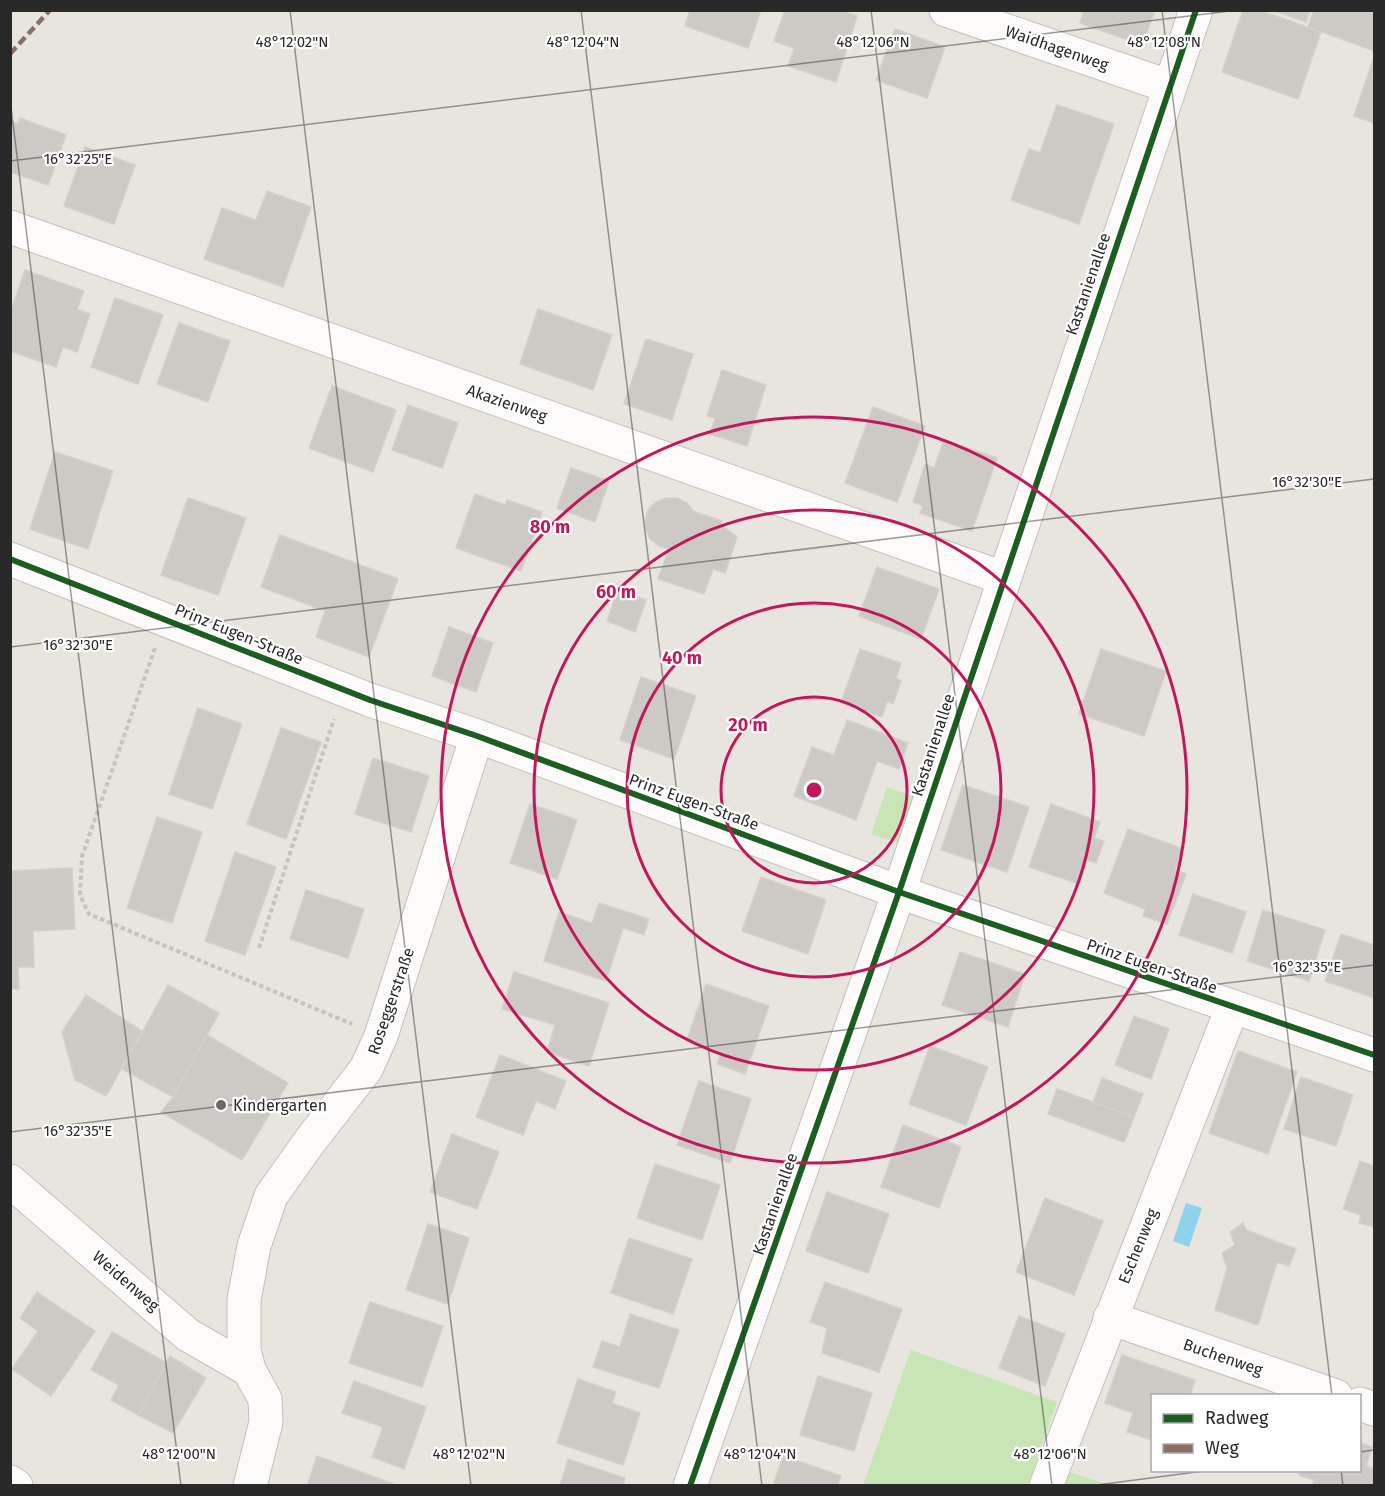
<svg xmlns="http://www.w3.org/2000/svg" width="1385" height="1496" viewBox="0 0 1385 1496" font-family="'Fira Sans',sans-serif">
<style>
.green{fill:#c8e5b5}
.water{fill:#8ed3ed}
.building{fill:#cdcac5;stroke:#d3d0ca;stroke-width:1.5}
.lines{fill:none;stroke-linecap:round;stroke-linejoin:round}
.minor-casing{stroke:#c1c0c0;stroke-width:35}
.path{stroke:#c4c4c3;stroke-width:4;stroke-dasharray:4.5 3;stroke-linecap:butt}
.minor{stroke:#fcfbfa;stroke-width:33}
.quiet{stroke:#8d6e63;stroke-width:4.5;stroke-dasharray:9 4.5;stroke-linecap:butt}
.cycleway-casing{stroke:#fff;stroke-width:10}
.cycleway{stroke:#1b5e20;stroke-width:6}
.ticks{fill:none;stroke:#292929;stroke-width:1.5;stroke-opacity:0.45}
.ring{fill:none;stroke:#c2185b;stroke-width:3}
.poi-dot{fill:#6c6a68;stroke:#fff;stroke-width:2}
.labels{text-anchor:middle;dominant-baseline:central;stroke-width:4.5;stroke-linejoin:round;paint-order:stroke}
.street-label{font-size:16px;fill:#292929;stroke:#fff}
.poi-label{font-size:16px;fill:#292929;stroke:#fff;text-anchor:start}
.ticks-label{font-size:15px;text-anchor:middle;fill:#292929;stroke:#fff;stroke-width:4.5;stroke-linejoin:round;paint-order:stroke}
.centre{fill:#c2185b;stroke:#fff;stroke-width:3}
.ring-label{font-size:18px;text-anchor:middle;font-weight:bold;fill:#c2185b;stroke:#fff;stroke-width:4.5;stroke-linejoin:round;paint-order:stroke}
</style>
<rect width="100%" height="100%" fill="#e8e4de"/>
<!-- green -->
<g class="green">
<path d="M887 787 917 798 901 844 871 834Z"/>
<path d="M911 1350 1057 1402 1028 1485H863Z"/>
<path d="M1064 1470 1109 1485 1059 1486Z"/>
</g>
<!-- water -->
<path class="water" d="M1186 1203 1202 1208 1189 1247 1173 1241Z"/>
<!-- building -->
<g class="building">
<path d="M690 10H761L748 48 685 26Z"/>
<path d="M785 10H840L857 16 836 82 788 66 794 48 774 41Z"/>
<path d="M1084 10H1155L1142 45 1080 23Z"/>
<path d="M1243 10H1259L1321 32 1298 99 1222 72Z"/>
<path d="M1272 10H1310L1306 22Z"/>
<path d="M1314 10H1364L1374 14V51L1308 27Z"/>
<path d="M895 29 945 47 927 98 876 80Z"/>
<path d="M1374 57V123L1354 116Z"/>
<path d="M1057 105 1114 124 1079 224 1011 200 1029 149 1040 153Z"/>
<path d="M20 118 66 135 48 185 10 172V121L18 124Z"/>
<path d="M85 147 135 165 114 224 64 206Z"/>
<path d="M267 191 311 207 283 287 204 259 222 208 256 220Z"/>
<path d="M25 270 84 291 77 309 90 314 77 352 63 347 56 367 10 351V314Z"/>
<path d="M115 298 163 315 138 384 91 367Z"/>
<path d="M538 309 612 335 593 390 520 364Z"/>
<path d="M179 323 230 341 208 402 157 384Z"/>
<path d="M646 339 693 354 672 420 624 404Z"/>
<path d="M722 370 766 385 747 446 710 434 715 418 707 416Z"/>
<path d="M332 386 396 410 373 472 309 448Z"/>
<path d="M408 405 458 423 442 468 392 450Z"/>
<path d="M873 407 925 426 897 502 845 483Z"/>
<path d="M944 440 997 458 972 531 920 513 923 506 913 502 925 464 934 468Z"/>
<path d="M55 452 113 471 88 549 30 529Z"/>
<path d="M571 468 609 481 595 522 557 508Z"/>
<path d="M475 494 505 505 507 500 542 512 521 571 456 548Z"/>
<path d="M188 498 246 518 218 595 161 575Z"/>
<path d="M666 498H677L687 503 693 511 722 521 721 525 737 537 725 573 713 569 704 594 658 579 669 549 659 546 650 539 646 530 645 519 649 509 656 502Z"/>
<path d="M280 535 398 579 369 657 316 637 325 611 261 587Z"/>
<path d="M877 567 939 589 921 639 859 616Z"/>
<path d="M618 590 646 600 635 632 607 621Z"/>
<path d="M449 627 493 643 476 692 432 676Z"/>
<path d="M860 649 901 663 896 678 901 681 893 704 887 701 882 717 841 703Z"/>
<path d="M1101 649 1166 671 1144 736 1079 714Z"/>
<path d="M641 677 696 696 674 759 620 740Z"/>
<path d="M198 708 242 724 212 809 169 794Z"/>
<path d="M847 720 908 743 899 769 877 761 856 820 794 796 812 747 834 755Z"/>
<path d="M281 728 321 742 286 839 247 824Z"/>
<path d="M373 758 429 776 411 832 355 814Z"/>
<path d="M963 785 1029 807 1007 872 941 850Z"/>
<path d="M530 804 577 820 557 879 510 863Z"/>
<path d="M1051 804 1100 822 1094 838 1104 841 1096 863 1087 860 1079 884 1029 867Z"/>
<path d="M157 817 202 832 172 923 127 908Z"/>
<path d="M1128 829 1183 849 1175 870 1186 874 1167 924 1143 916 1145 909 1104 893Z"/>
<path d="M235 852 276 867 245 955 205 941Z"/>
<path d="M72 868 75 929 33 931 34 967H18L19 989H10V871Z"/>
<path d="M761 877 826 900 808 954 742 931Z"/>
<path d="M306 890 364 909 348 958 290 939Z"/>
<path d="M1193 894 1246 912 1232 953 1179 935Z"/>
<path d="M599 903 649 919 644 935 623 928 606 981 544 961 559 912 592 923Z"/>
<path d="M1263 910 1325 930 1309 981 1247 961Z"/>
<path d="M1341 934 1374 945V998L1325 981Z"/>
<path d="M960 952 1025 974 1008 1027 942 1005Z"/>
<path d="M514 972 609 1003 589 1066 547 1052 555 1025 502 1009Z"/>
<path d="M706 984 769 1006 745 1074 717 1064 721 1052 687 1040Z"/>
<path d="M168 985 219 1013 173 1097 122 1069Z"/>
<path d="M86 995 142 1031 106 1096 75 1080 62 1032Z"/>
<path d="M1134 1016 1169 1029 1151 1079 1115 1065Z"/>
<path d="M207 1035 288 1083 242 1160 161 1112 173 1097Z"/>
<path d="M930 1046 988 1067 966 1125 909 1104Z"/>
<path d="M1238 1051 1297 1072 1268 1154 1209 1133Z"/>
<path d="M500 1055 566 1081 555 1109 536 1101 523 1135 476 1117Z"/>
<path d="M1301 1077 1353 1095 1336 1146 1284 1129Z"/>
<path d="M1102 1078 1143 1094 1134 1117 1093 1102Z"/>
<path d="M699 1081 751 1099 730 1163 677 1145Z"/>
<path d="M1057 1089 1134 1117 1124 1142 1048 1114Z"/>
<path d="M903 1125 961 1147 939 1208 881 1187Z"/>
<path d="M452 1134 499 1152 477 1209 430 1192Z"/>
<path d="M1360 1161 1374 1166V1227L1359 1223 1361 1215 1343 1209Z"/>
<path d="M655 1164 720 1185 702 1240 637 1218Z"/>
<path d="M827 1192 889 1214 868 1273 806 1251Z"/>
<path d="M1045 1198 1103 1221 1074 1295 1016 1272Z"/>
<path d="M1243 1223 1246 1230 1296 1249 1289 1266 1277 1262 1258 1325 1215 1310 1227 1268 1222 1253 1235 1245 1230 1232Z"/>
<path d="M428 1224 469 1238 448 1304 406 1290Z"/>
<path d="M629 1238 692 1259 673 1314 611 1293Z"/>
<path d="M825 1282 902 1309 879 1372 822 1353 827 1328 810 1322Z"/>
<path d="M37 1292 95 1331 51 1396 12 1369 38 1331 20 1318Z"/>
<path d="M370 1302 443 1326 422 1387 349 1363Z"/>
<path d="M630 1314 679 1330 659 1388 593 1367 602 1341 620 1347Z"/>
<path d="M1019 1316 1065 1334 1045 1386 999 1368Z"/>
<path d="M112 1332 167 1363 138 1415 111 1400 119 1385 91 1370Z"/>
<path d="M1122 1355 1195 1380 1190 1396H1152V1440L1127 1432 1133 1413 1105 1403Z"/>
<path d="M170 1356 206 1378 173 1433 138 1415Z"/>
<path d="M818 1376 872 1393 854 1451 800 1435Z"/>
<path d="M578 1379 616 1392 612 1403 640 1413 623 1465 557 1443Z"/>
<path d="M354 1381 426 1407 404 1469 372 1457 383 1427 342 1413Z"/>
<path d="M1360 1443 1372 1447 1366 1466 1374 1469V1486H1312L1314 1480 1299 1475 1300 1470H1360Z"/>
<path d="M317 1456 394 1484 393 1486H307Z"/>
<path d="M783 1456 841 1476 837 1486H773Z"/>
<path d="M568 1459 625 1478 623 1486H560Z"/>
</g>
<g class="lines">
<!-- minor casing -->
<g class="minor-casing">
<g id="minor">
<path d="M946 10 1168 86"/>
<path d="M10 227 1003 578"/>
<path d="M10 559 370 700 477 736 899 892 1374 1055"/>
<path d="M10 1181 188 1335 249 1370"/>
<path d="M1110 1318 1336 1396"/>
<path d="M1360 1404 1374 1409"/>
<path d="M10 1482 16 1486"/>
<path d="M250 1486 266 1422 265 1399 249 1370 244 1350V1300L254 1246 271 1196 310 1141 366 1069 381 1036 477 736"/>
<path d="M690 1486 899 892 1196 10"/>
<path d="M1046 1486 1232 1008"/>
</g>
</g>
<!-- path -->
<g class="path">
<path d="M155 648 82 856 80 895 89 914 352 1024"/>
<path d="M259 948 334 719"/>
</g>
<!-- minor -->
<use href="#minor" class="minor"/>
<!-- quiet -->
<path class="quiet" d="M10 54 50 10"/>
<!-- cycleway casing -->
<g class="cycleway-casing">
<g id="cycleway">
<path d="M10 559 370 700 477 736 899 892 1374 1055"/>
<path d="M690 1486 899 892 1196 10"/>
</g>
</g>
<!-- cycleway -->
<use href="#cycleway" class="cycleway"/>
</g>
<!-- ticks -->
<path class="ticks" d="M290 10 471 1486M581 10 762 1486M871 10 1052 1486M1162 10 1332 1396M10 99 181 1486M10 161 1238 10M10 647 1374 479M10 1132 1374 965M1360 1452 1374 1450M1341 1470 1343 1486M1089 1486 1212 1470"/>
<!-- distance rings -->
<g class="ring">
<circle cx="814" cy="790" r="93"/>
<circle cx="814" cy="790" r="187"/>
<circle cx="814" cy="790" r="280"/>
<circle cx="814" cy="790" r="373"/>
</g>
<!-- markers -->
<circle class="poi-dot" cx="221" cy="1105" r="6"/>
<g class="labels">
<!-- street labels -->
<g class="street-label">
<text transform="translate(1057 48) rotate(19)">Waidhagenweg</text>
<text transform="translate(1088 284) rotate(-71)">Kastanienallee</text>
<text transform="translate(507 403) rotate(19)">Akazienweg</text>
<text transform="translate(239 634) rotate(22)">Prinz Eugen-Straße</text>
<text transform="translate(933 745) rotate(-72)">Kastanienallee</text>
<text transform="translate(694 802) rotate(20)">Prinz Eugen-Straße</text>
<text transform="translate(1152 966) rotate(19)">Prinz Eugen-Straße</text>
<text transform="translate(391 1001) rotate(-71)">Roseggerstraße</text>
<text transform="translate(775 1204) rotate(-71)">Kastanienallee</text>
<text transform="translate(1138 1246) rotate(-68)">Eschenweg</text>
<text transform="translate(126 1281) rotate(41)">Weidenweg</text>
<text transform="translate(1223 1357) rotate(19)">Buchenweg</text>
</g>
<!-- poi labels -->
<g class="poi-label">
<text x="233" y="1105">Kindergarten</text>
</g>
</g>
<g class="ticks-label">
<text x="292" y="47">48°12'02"N</text>
<text x="583" y="47">48°12'04"N</text>
<text x="873" y="47">48°12'06"N</text>
<text x="1164" y="47">48°12'08"N</text>
<text x="78" y="164">16°32'25"E</text>
<text x="1307" y="487">16°32'30"E</text>
<text x="78" y="650">16°32'30"E</text>
<text x="1307" y="972">16°32'35"E</text>
<text x="78" y="1136">16°32'35"E</text>
<text x="179" y="1459">48°12'00"N</text>
<text x="469" y="1459">48°12'02"N</text>
<text x="760" y="1459">48°12'04"N</text>
<text x="1050" y="1459">48°12'06"N</text>
</g>
<circle cx="814" cy="790" r="9" class="centre"/>
<g class="ring-label">
<text x="550" y="533">80 m</text>
<text x="616" y="598">60 m</text>
<text x="682" y="664">40 m</text>
<text x="748" y="731">20 m</text>
</g>
<!-- border -->
<rect width="1385" height="1496" fill="none" stroke="#292929" stroke-width="24"/>
<!-- legend -->
<rect x="1151" y="1394" width="210" height="78" fill="#ffffff" stroke="#a9a9a9" stroke-width="1.5"/>
<rect x="1163" y="1414" width="30" height="9" fill="#1b5e20" stroke="#a9a9a9" stroke-width="1.5"/>
<text x="1205" y="1424" font-size="18" fill="#292929">Radweg</text>
<rect x="1163" y="1444" width="30" height="9" fill="#8d6e63" stroke="#a9a9a9" stroke-width="1.5"/>
<text x="1205" y="1454" font-size="18" fill="#292929">Weg</text>
</svg>
